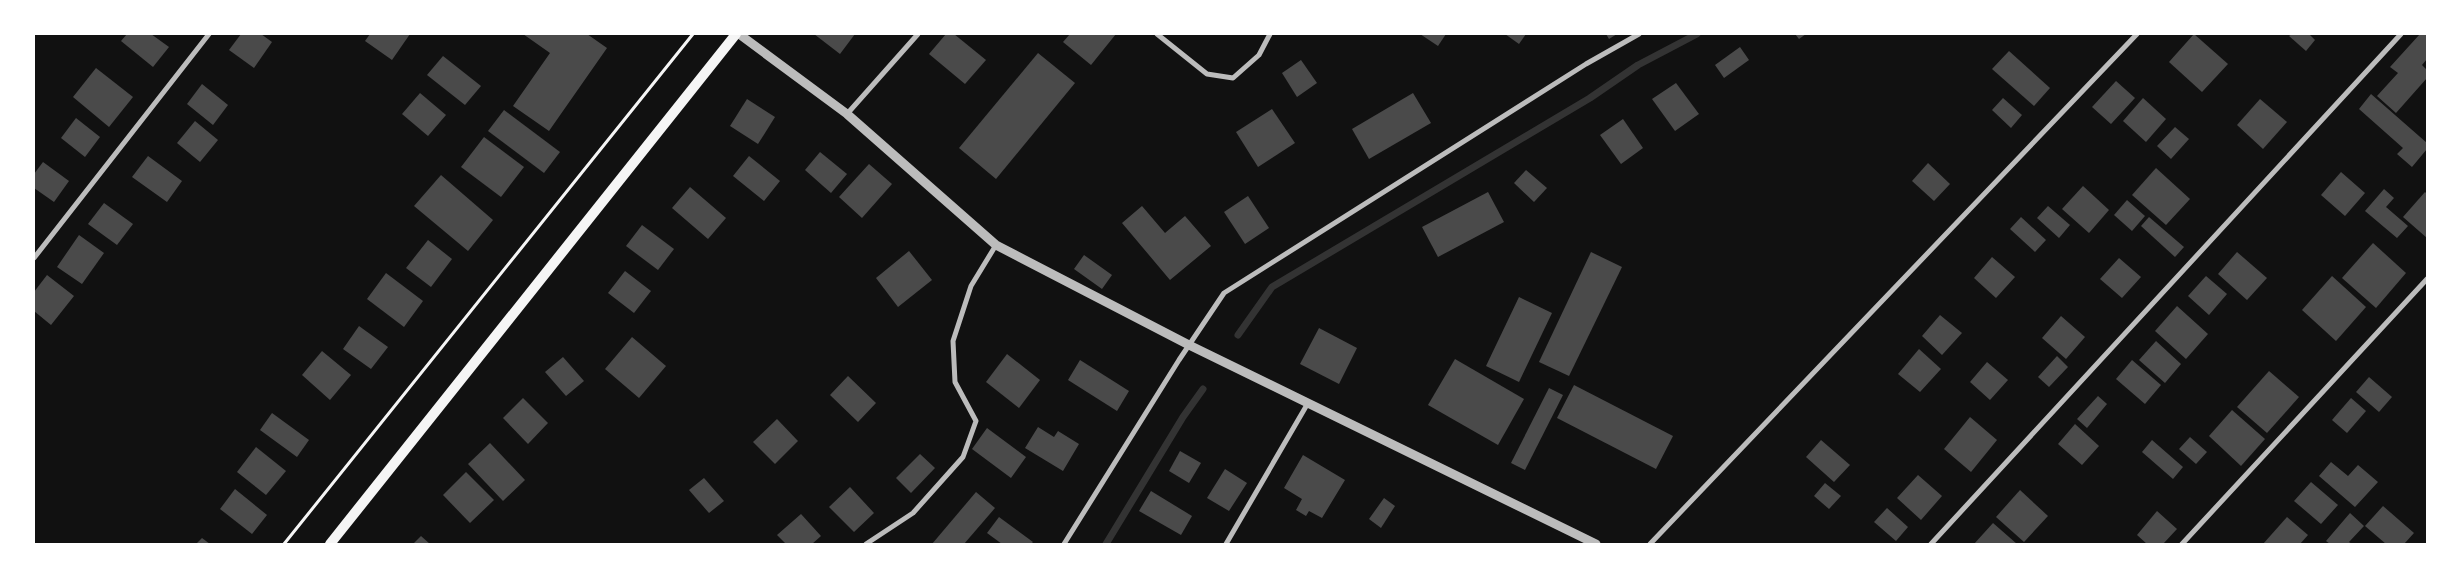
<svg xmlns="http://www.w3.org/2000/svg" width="2461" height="578" viewBox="0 0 2461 578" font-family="'Alegreya Sans',sans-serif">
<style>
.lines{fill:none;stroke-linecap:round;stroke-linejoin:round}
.stream{stroke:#333;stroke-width:7}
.building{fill:#4a4a4a}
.path{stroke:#f5f5f5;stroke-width:3}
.minor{stroke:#bcbcbc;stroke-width:5}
.tertiary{stroke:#bcbcbc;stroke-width:9}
.secondary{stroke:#f5f5f5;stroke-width:10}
</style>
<rect width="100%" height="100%" fill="#111"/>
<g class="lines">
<!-- stream -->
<g class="stream">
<path d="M1238 335 1272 287 1590 98 1638 65 1697 34"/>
<path d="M1106 544 1183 417 1203 389"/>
</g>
</g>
<!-- building -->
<g class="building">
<path d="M127 34H151L169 47 153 67 121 41Z"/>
<path d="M241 34H261L272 42 254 68 229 50Z"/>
<path d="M370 34H410L392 60 365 41Z"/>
<path d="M523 34H587L607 48 549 131 513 106 550 53Z"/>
<path d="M814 34H855L840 54Z"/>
<path d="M946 34H954L986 60 965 84 929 54Z"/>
<path d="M1070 34H1116L1091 65 1063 42Z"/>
<path d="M1420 34H1446L1438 46Z"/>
<path d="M1505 34H1526L1519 44Z"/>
<path d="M1606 34H1617L1609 39Z"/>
<path d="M1795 34H1806L1799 39Z"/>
<path d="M2194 34 2228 64 2202 92 2169 62Z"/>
<path d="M2292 34H2309L2315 40 2306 51 2289 36Z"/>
<path d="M2420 34H2427V59L2422 65 2427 70V78L2396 113 2377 96 2398 73 2390 67Z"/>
<path d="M1740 47 1749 60 1724 78 1715 65Z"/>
<path d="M2009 51 2050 88 2034 106 1992 69Z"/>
<path d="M1038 53 1075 83 996 179 959 148Z"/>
<path d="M443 56 481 86 465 105 427 75Z"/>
<path d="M1301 60 1317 83 1297 97 1282 73Z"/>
<path d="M96 68 133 97 109 127 73 97Z"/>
<path d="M2116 81 2135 98 2111 124 2092 107Z"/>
<path d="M1676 83 1699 114 1675 131 1652 99Z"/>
<path d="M202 84 228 105 213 125 187 104Z"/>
<path d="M420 93 446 115 428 136 402 114Z"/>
<path d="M1413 93 1431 123 1369 159 1352 129Z"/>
<path d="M2371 94 2427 143V149L2412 167 2397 154 2403 148 2359 109Z"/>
<path d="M2003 98 2022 115 2011 128 1992 110Z"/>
<path d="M2143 98 2166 119 2146 142 2123 121Z"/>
<path d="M747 99 775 117 758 144 730 126Z"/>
<path d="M2260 99 2287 122 2263 149 2237 125Z"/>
<path d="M1272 109 1295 143 1258 167 1236 132Z"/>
<path d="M504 110 560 152 544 173 488 131Z"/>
<path d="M76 118 100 137 85 157 61 138Z"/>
<path d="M1623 119 1643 148 1621 164 1600 135Z"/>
<path d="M195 121 218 140 200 162 177 143Z"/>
<path d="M2175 127 2189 139 2171 159 2157 146Z"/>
<path d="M484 137 524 167 501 197 461 167Z"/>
<path d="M820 152 847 174 831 193 805 170Z"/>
<path d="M148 156 182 181 167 202 132 177Z"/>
<path d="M749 156 780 181 764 201 733 176Z"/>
<path d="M43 162 69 181 54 202 34 188V174Z"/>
<path d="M1928 163 1950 184 1934 201 1912 181Z"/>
<path d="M869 164 892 184 862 218 839 197Z"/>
<path d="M2156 168 2190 199 2166 225 2132 195Z"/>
<path d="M1526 170 1547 188 1534 202 1514 183Z"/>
<path d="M2341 172 2365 193 2345 216 2321 195Z"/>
<path d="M441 175 493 220 468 251 414 206Z"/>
<path d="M2083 186 2109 210 2089 233 2062 209Z"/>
<path d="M690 187 726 218 708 239 672 208Z"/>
<path d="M2384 189 2394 198 2386 207 2408 226 2397 238 2365 211Z"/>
<path d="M1488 192 1504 222 1438 257 1422 227Z"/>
<path d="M2425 192 2427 194V238L2403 217Z"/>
<path d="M1248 196 1269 228 1245 244 1224 212Z"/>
<path d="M2127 200 2145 216 2132 231 2114 215Z"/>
<path d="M104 203 133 224 117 245 88 224Z"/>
<path d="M1142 206 1165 233 1185 216 1211 246 1170 280 1122 223Z"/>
<path d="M2048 206 2070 225 2059 238 2037 218Z"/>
<path d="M2021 217 2046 240 2035 252 2010 229Z"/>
<path d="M2149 217 2184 247 2175 257 2141 226Z"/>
<path d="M642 225 674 249 658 270 626 246Z"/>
<path d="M79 235 104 253 82 284 57 267Z"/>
<path d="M428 240 452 259 431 287 406 268Z"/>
<path d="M2373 243 2406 273 2376 308 2342 278Z"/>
<path d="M909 251 932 280 898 307 876 278Z"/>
<path d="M1591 252 1622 267 1569 376 1539 362Z"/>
<path d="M2237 252 2267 278 2247 300 2218 274Z"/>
<path d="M1084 255 1112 275 1102 289 1074 269Z"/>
<path d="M1992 257 2015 277 1996 298 1974 278Z"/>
<path d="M2119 258 2141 277 2122 298 2100 279Z"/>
<path d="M625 271 651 291 634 313 608 293Z"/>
<path d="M386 273 423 301 404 327 367 299Z"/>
<path d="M47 275 74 296 51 325 34 311V292Z"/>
<path d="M2206 276 2227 294 2209 315 2188 296Z"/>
<path d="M2332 276 2366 307 2336 341 2302 310Z"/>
<path d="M1519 297 1552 313 1519 382 1486 366Z"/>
<path d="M2177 306 2208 334 2186 359 2155 331Z"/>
<path d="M1940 315 1962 333 1942 355 1922 336Z"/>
<path d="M2061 316 2085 337 2066 359 2042 338Z"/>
<path d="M359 326 388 347 371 369 343 349Z"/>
<path d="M1319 328 1357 348 1339 384 1300 364Z"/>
<path d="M632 337 666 366 639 398 605 369Z"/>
<path d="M2156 341 2181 364 2165 383 2139 360Z"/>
<path d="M1919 349 1941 369 1920 392 1898 374Z"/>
<path d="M322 351 351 375 330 400 302 375Z"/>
<path d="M1007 354 1040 380 1019 408 986 382Z"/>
<path d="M2057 356 2068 367 2049 387 2038 377Z"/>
<path d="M563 357 584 381 566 396 545 372Z"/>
<path d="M1455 359 1524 399 1498 445 1428 405Z"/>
<path d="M1080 360 1129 391 1117 411 1068 380Z"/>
<path d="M2132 360 2161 385 2145 404 2116 379Z"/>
<path d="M1987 362 2008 380 1990 400 1970 382Z"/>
<path d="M2269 371 2299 397 2267 433 2237 407Z"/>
<path d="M848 376 876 403 858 422 830 395Z"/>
<path d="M2369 377 2392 397 2379 412 2356 392Z"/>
<path d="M1574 385 1673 436 1656 469 1557 418Z"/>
<path d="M1549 388 1563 395 1525 470 1511 463Z"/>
<path d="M2098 396 2107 404 2087 428 2077 419Z"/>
<path d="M523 398 548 423 528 444 503 418Z"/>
<path d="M2351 398 2366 411 2347 433 2332 420Z"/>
<path d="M2232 410 2265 439 2241 466 2209 436Z"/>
<path d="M272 413 309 440 297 457 260 430Z"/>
<path d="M1970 417 1997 440 1971 472 1944 449Z"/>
<path d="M777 419 798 441 775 464 753 442Z"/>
<path d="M2075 424 2099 446 2082 465 2058 444Z"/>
<path d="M1038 427 1054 437 1058 431 1079 444 1063 471 1025 448Z"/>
<path d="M987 428 1026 457 1011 478 972 449Z"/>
<path d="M2190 437 2207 452 2196 464 2179 449Z"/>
<path d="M1821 440 1850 465 1834 482 1806 457Z"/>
<path d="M2152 440 2183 467 2173 479 2142 452Z"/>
<path d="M490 443 525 480 503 501 468 464Z"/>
<path d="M256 447 286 471 266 495 237 472Z"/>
<path d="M1180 451 1201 463 1189 483 1169 471Z"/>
<path d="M920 454 935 468 911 493 896 478Z"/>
<path d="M1303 455 1345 480 1322 518 1309 511 1306 516 1296 510 1302 499 1284 488Z"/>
<path d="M2331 462 2348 476 2358 465 2378 482 2355 507 2319 476Z"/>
<path d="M1225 469 1247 483 1229 511 1207 498Z"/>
<path d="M466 472 494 500 470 523 443 495Z"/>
<path d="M1918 475 1942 496 1921 520 1897 498Z"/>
<path d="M704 478 724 501 709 513 689 490Z"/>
<path d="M2311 482 2338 505 2321 524 2294 501Z"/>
<path d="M1825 483 1841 496 1829 509 1814 496Z"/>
<path d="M850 487 874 513 854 532 829 507Z"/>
<path d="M235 489 267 515 252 534 220 509Z"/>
<path d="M2020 490 2048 516 2024 542 1996 517Z"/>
<path d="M1151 491 1192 516 1181 535 1139 511Z"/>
<path d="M976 492 995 508 964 544H932Z"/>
<path d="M1384 498 1395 506 1381 528 1369 519Z"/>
<path d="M2383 506 2414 533 2404 544H2386L2365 526Z"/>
<path d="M1887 508 1908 527 1896 541 1874 522Z"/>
<path d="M2157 511 2177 529 2163 544H2147L2137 535Z"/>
<path d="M2350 513 2364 526 2349 542 2352 544H2330L2326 541Z"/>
<path d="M801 514 821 536 812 544H786L777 535Z"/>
<path d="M999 517 1033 542 1031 544H1002L987 533Z"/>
<path d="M2287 517 2308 535 2300 544H2263Z"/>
<path d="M1993 523 2017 544H1974Z"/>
<path d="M421 536 430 544H413Z"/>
<path d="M202 538 210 544H196Z"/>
</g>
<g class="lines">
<!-- path -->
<path class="path" d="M284 544 693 34"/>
<!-- minor -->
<g class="minor">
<path d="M1157 34 1207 74 1233 78 1259 55 1270 34"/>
<path d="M847 114 918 34"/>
<path d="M34 258 209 34"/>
<path d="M866 544 913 513 963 457 976 421 955 382 953 341 971 286 996 245"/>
<path d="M1064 544 1179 360 1224 293 1586 64 1639 34"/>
<path d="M1226 544 1308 403"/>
<path d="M1650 544 2137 34"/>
<path d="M1931 544 2401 34"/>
<path d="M2182 544 2427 279"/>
</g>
<!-- tertiary -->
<path class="tertiary" d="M739 34 847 114 996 245 1189 345 1596 544"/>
<!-- secondary -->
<path class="secondary" d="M330 544 736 34"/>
</g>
<!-- border -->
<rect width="2461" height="578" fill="none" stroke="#ffffff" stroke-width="70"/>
</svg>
